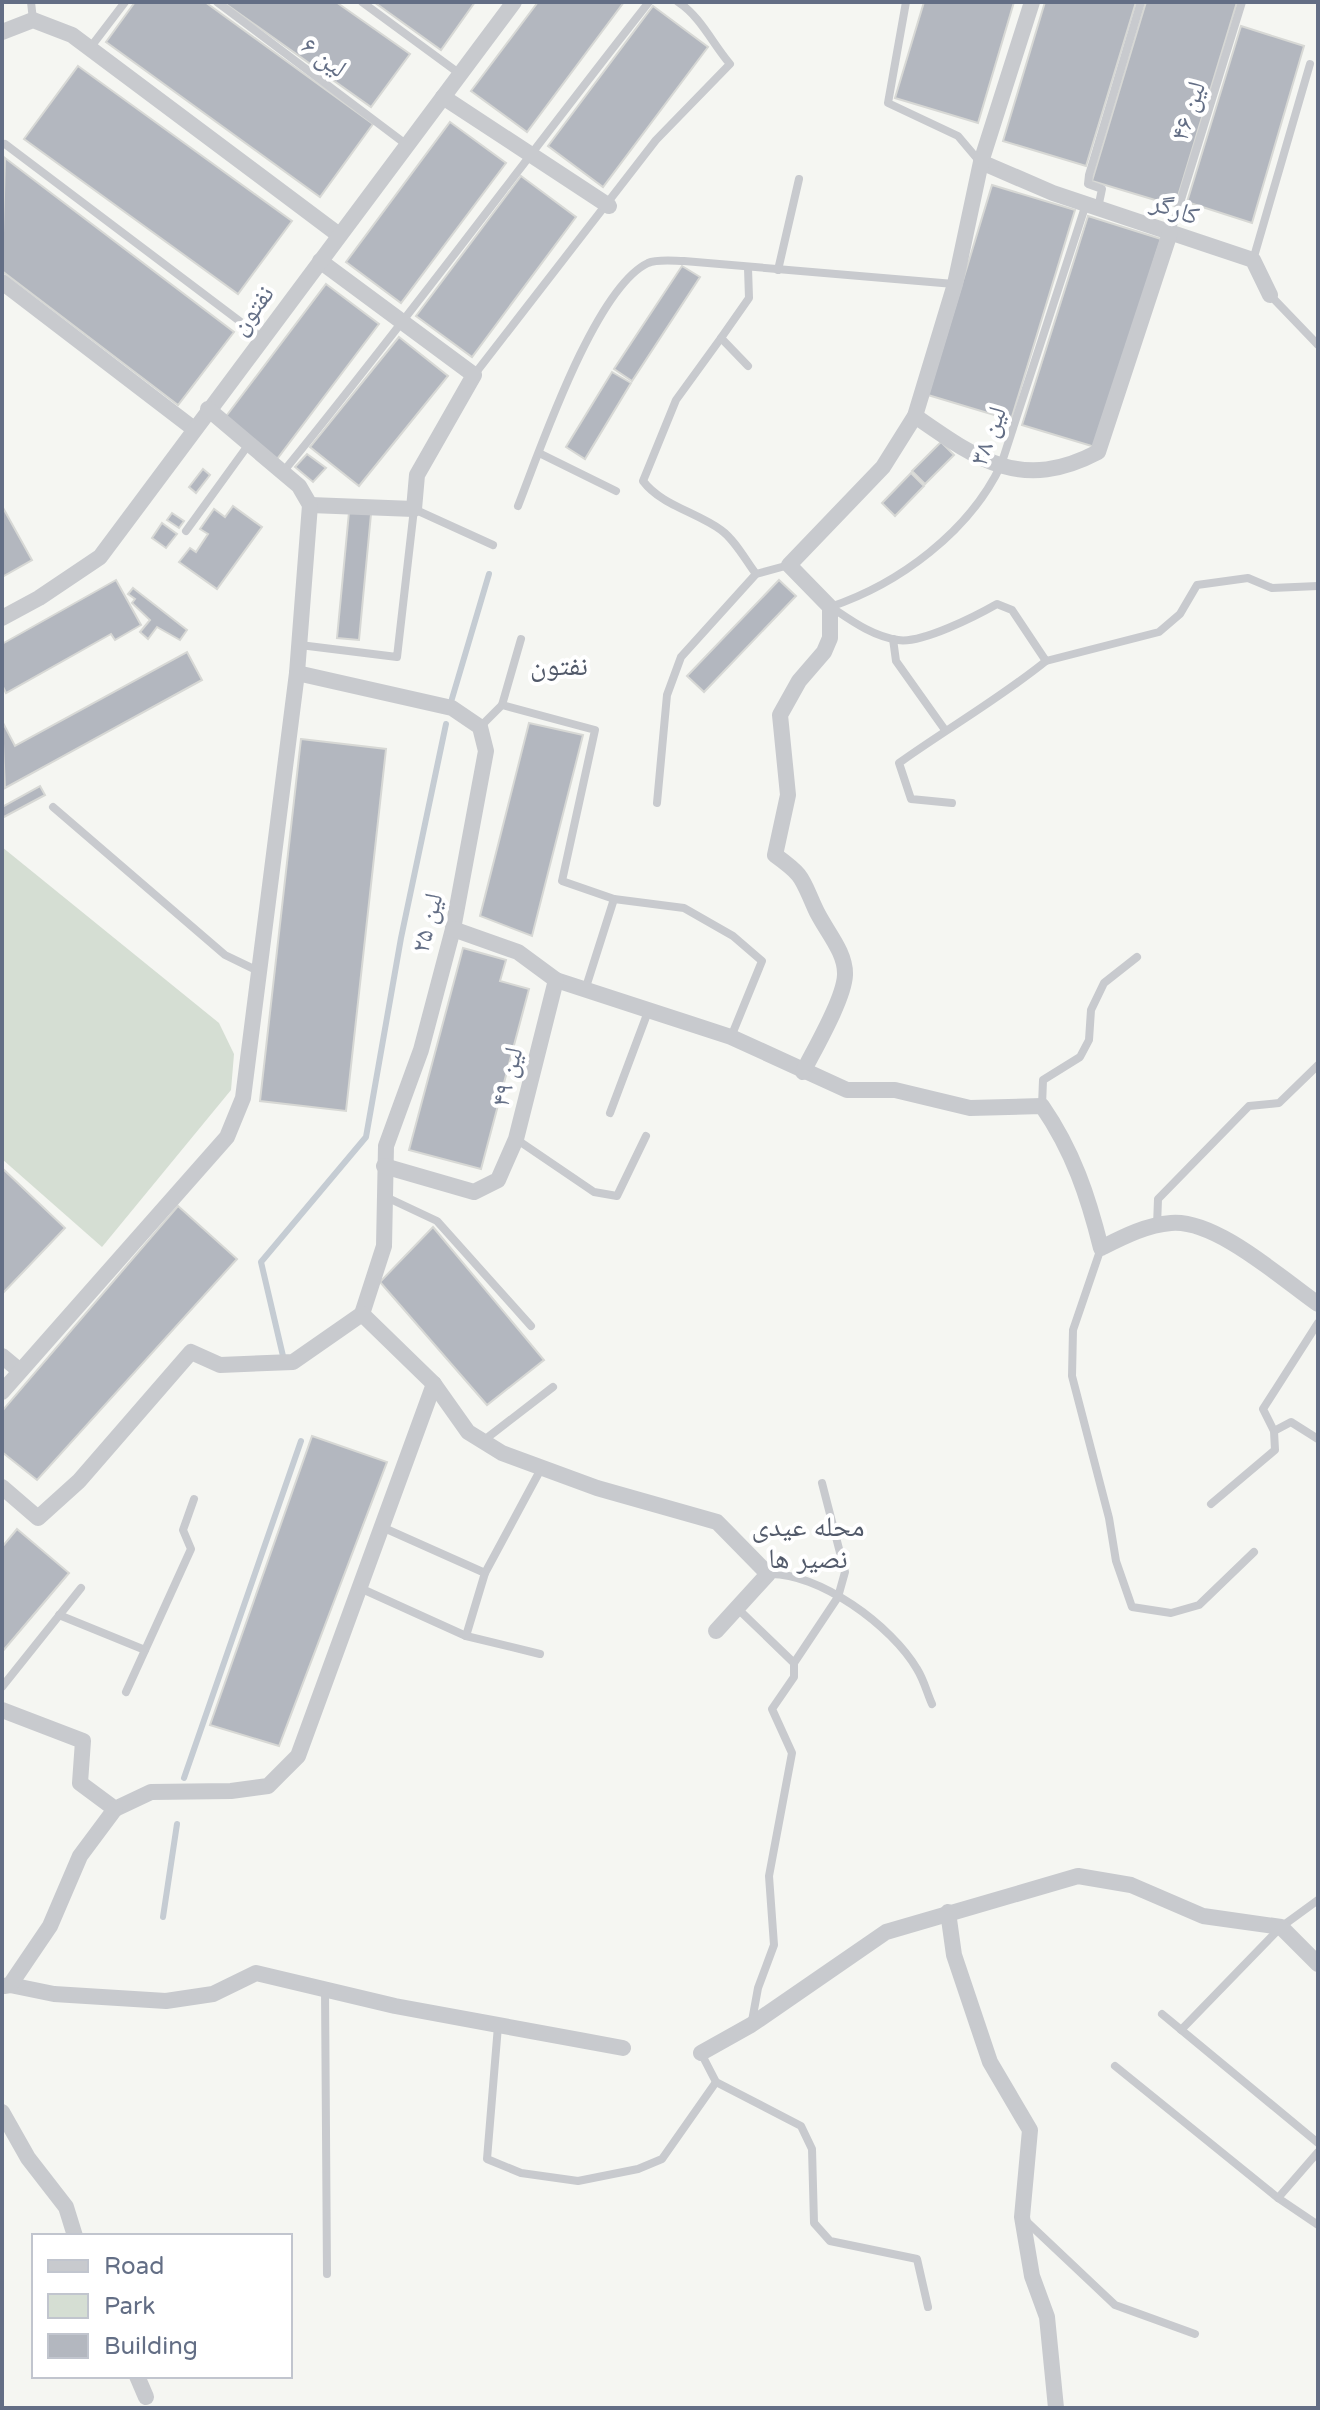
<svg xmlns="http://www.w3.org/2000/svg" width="1320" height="2410" viewBox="0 0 1320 2410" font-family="'Varela Round','Noto Naskh Arabic',sans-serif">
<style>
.green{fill:#d5ded3}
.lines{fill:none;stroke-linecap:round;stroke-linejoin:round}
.stream{stroke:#c5ccd3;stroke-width:6}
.building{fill:#b3b7bf;stroke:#d7d8d5;stroke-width:2}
.lane{stroke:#c8cace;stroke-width:8}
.street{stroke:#c8cace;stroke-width:16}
.labels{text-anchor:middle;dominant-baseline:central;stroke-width:8;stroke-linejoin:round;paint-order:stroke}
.street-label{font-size:26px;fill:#636e85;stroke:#fff}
.neighbourhood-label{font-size:28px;fill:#525a6a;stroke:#fff}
</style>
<rect width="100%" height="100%" fill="#f5f6f2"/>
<!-- green -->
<path class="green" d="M2 847 219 1023 234 1054 231 1090 102 1247 2 1159Z"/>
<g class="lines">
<!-- stream -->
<g class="stream">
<path d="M451 702 489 574"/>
<path d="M283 1356 261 1262 366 1137 401 938 446 724"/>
<path d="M184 1778 301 1441"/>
<path d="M163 1917 177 1824"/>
</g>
</g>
<!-- building -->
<g class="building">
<path d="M135 2H205L373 124 320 197 106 42Z"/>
<path d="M223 2H336L410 54 371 107Z"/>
<path d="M374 2H475L441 50Z"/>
<path d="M538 2H624L527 132 471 91Z"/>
<path d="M924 2H1014L978 123 895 98Z"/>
<path d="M1045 2H1136L1086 166 1003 141Z"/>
<path d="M1146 2H1237L1175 206 1092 181Z"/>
<path d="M653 6 708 47 603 187 548 146Z"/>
<path d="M1241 26 1304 46 1252 223 1187 202Z"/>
<path d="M78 66 292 221 238 294 24 139Z"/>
<path d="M450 122 506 163 401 303 346 262Z"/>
<path d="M5 158 234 332 178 405 2 271Z"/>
<path d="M521 176 576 217 472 357 416 316Z"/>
<path d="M992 185 1075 210 1011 420 928 395Z"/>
<path d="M1088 216 1161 239 1095 447 1022 425Z"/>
<path d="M682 266 700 277 632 381 614 369Z"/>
<path d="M326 284 379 324 277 459 224 419Z"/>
<path d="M399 337 448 376 359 486 310 447Z"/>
<path d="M612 372 631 383 585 459 566 447Z"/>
<path d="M941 442 954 455 925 484 912 471Z"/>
<path d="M307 454 326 468 313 482 295 467Z"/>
<path d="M203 469 210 475 196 493 189 487Z"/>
<path d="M911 473 924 486 895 516 882 503Z"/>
<path d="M2 506 32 560 2 577Z"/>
<path d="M233 506 262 527 217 589 179 562 190 548 196 552 208 534 200 529 214 509 225 517Z"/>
<path d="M349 512 371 514 359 640 337 638Z"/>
<path d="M172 513 184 521 179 528 167 520Z"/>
<path d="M162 523 177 534 166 548 152 538Z"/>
<path d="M116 580 141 625 115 640 111 634 6 693 2 685V644Z"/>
<path d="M779 580 796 596 704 692 687 676Z"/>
<path d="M133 588 187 630 180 640 157 627 148 639 140 632 150 620 132 603 135 599 128 594Z"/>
<path d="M187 652 202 680 5 788 2 721 15 746Z"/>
<path d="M529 723 583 735 532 936 480 916Z"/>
<path d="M301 739 386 749 346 1111 260 1101Z"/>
<path d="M40 786 45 795 2 818V807Z"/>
<path d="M463 948 506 960 500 981 529 989 481 1169 409 1150Z"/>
<path d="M2 1168 65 1228 2 1294Z"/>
<path d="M178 1206 237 1259 37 1480 2 1452V1411Z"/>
<path d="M433 1227 544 1360 487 1405 380 1282Z"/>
<path d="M312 1436 387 1462 279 1746 210 1725Z"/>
<path d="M17 1529 69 1573 2 1652V1547Z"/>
</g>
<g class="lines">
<!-- lane -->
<g class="lane">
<path d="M31 2 33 20"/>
<path d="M217 2 407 145"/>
<path d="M362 2 460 74"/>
<path d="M906 2 888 103 958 136 980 162"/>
<path d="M90 48 125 2"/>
<path d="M5 144 262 338"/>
<path d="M1098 208 1102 189 1088 184 1089 175 1141 2"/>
<path d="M1171 232 1242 2"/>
<path d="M1253 260 1310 64"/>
<path d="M748 268 749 298 721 338 748 366"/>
<path d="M778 270 799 179"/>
<path d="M1270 295 1318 345"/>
<path d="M721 338 676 400 643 481C661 505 696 512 721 530 735 540 746 561 756 574"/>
<path d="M474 375 656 140 730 64C712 43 701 17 678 2"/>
<path d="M539 453 616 491"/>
<path d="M283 472C409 318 526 158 649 2"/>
<path d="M518 506C540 450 595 288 648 263 657 259 674 261 684 261L954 284"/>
<path d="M186 531 249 444"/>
<path d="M830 607C899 584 969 532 1001 465L1086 204"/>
<path d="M831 607C852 621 872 636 898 640 921 644 976 616 997 604L1012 610 1046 661 1159 632 1180 614 1197 585 1248 578 1272 588 1318 586"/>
<path d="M893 639 896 661 945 730"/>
<path d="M300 645 397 657 414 509 493 545"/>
<path d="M502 705 521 639"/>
<path d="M480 727 502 705 595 730 562 881 614 899 586 987"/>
<path d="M657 803 667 695 681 657 756 574 789 565"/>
<path d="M952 803 911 799 899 763C948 728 999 699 1046 661"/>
<path d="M53 807 225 955 258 971"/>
<path d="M614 899 684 908 733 936 762 961 731 1037"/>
<path d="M1042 1106 1043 1080 1080 1057 1089 1040 1091 1010 1104 983 1137 957"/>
<path d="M610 1113 649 1009"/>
<path d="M516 1139 594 1192 617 1196 646 1136"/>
<path d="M386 1197 437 1221 531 1326"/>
<path d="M1157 1226 1158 1199 1249 1106 1279 1103 1318 1065"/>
<path d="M1101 1248 1073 1330 1072 1376 1109 1518 1116 1561 1132 1607 1171 1613 1199 1605 1254 1552"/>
<path d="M1274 1431 1291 1422 1318 1439"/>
<path d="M483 1441 553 1387"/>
<path d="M1211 1504 1275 1450 1274 1431 1263 1409 1318 1323"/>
<path d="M382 1527 485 1573"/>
<path d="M768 1574C819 1572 892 1626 917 1669 924 1680 927 1693 932 1704"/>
<path d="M360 1588 466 1636 540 1654"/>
<path d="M737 1608 794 1663 838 1597 845 1572 822 1483"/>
<path d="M59 1615 145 1650"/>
<path d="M466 1636 485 1573 542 1467"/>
<path d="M2 1687 81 1588"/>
<path d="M126 1692 191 1549 183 1530 194 1499"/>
<path d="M325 1989 327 2274"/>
<path d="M1162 2014 1318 2143"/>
<path d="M752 2021 758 1988 774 1945 769 1876 792 1753 772 1709 794 1677V1663"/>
<path d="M498 2026 487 2159 521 2173 578 2181 638 2169 662 2159 716 2082"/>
<path d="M1181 2030 1281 1927 1318 1900"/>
<path d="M701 2053 716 2082 801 2126 812 2149 814 2223 830 2241 917 2259 928 2307"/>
<path d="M1115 2066 1278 2198 1318 2225"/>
<path d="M1278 2198 1318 2152"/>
<path d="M1026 2221 1115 2305 1195 2334"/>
</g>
<!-- street -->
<g class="street">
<path d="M2 32 33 20 72 35 339 235"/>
<path d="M443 97 609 206"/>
<path d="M981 162 1053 193 1253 260 1270 295"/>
<path d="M2 282 194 429"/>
<path d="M915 416C978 460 1022 492 1098 452L1170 233"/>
<path d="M310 505 414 509 417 475 474 375 320 261"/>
<path d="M2 618 39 598 100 557 514 2"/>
<path d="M297 673 452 708 480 727 486 751 453 929 421 1050 386 1146 384 1246 362 1314"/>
<path d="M556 980 731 1037 847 1090H895L970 1108 1042 1106C1073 1151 1088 1196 1101 1248 1123 1237 1146 1225 1171 1223 1216 1219 1282 1279 1318 1304"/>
<path d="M803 1072C814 1050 844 999 845 975 846 951 824 929 815 908 801 877 804 876 775 855L788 795 780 715 799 681 824 652 830 638V607L789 565 883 467 915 416 955 284 981 162 1032 2"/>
<path d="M384 1166 474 1192 498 1180 516 1139 556 980 518 952 453 929"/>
<path d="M2 1356 20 1371"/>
<path d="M2 1392 227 1137 243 1098 297 673 310 505 299 486 208 409"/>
<path d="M2 1487 38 1518 79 1481 191 1352 220 1365 293 1362 362 1314 434 1384 468 1432 502 1453 597 1488 717 1522 768 1574 716 1631"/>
<path d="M2 1710 83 1741 80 1783 115 1809 151 1792 231 1791 268 1786 298 1756 434 1384"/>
<path d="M948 1912 954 1955 990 2062 1030 2130 1022 2217 1032 2276 1047 2317 1056 2408"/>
<path d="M10 1985 54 1994 166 2001 213 1994 256 1973 395 2006 623 2048"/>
<path d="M4 1986 10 1985 50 1926 80 1856 115 1809"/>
<path d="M701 2053 751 2025 886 1932 1078 1876 1131 1885 1203 1916 1281 1927 1318 1964"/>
<path d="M2 2112 28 2158 66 2207 75 2236"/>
<path d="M137 2376 146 2397"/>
</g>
</g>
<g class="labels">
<!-- street labels -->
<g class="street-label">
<text transform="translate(324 57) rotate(37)">لین ۶</text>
<text transform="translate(1188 111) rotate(-72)">لین ۴۶</text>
<text transform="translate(1175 209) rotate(19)">کارگر</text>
<text transform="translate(252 310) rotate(-53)">نفتون</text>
<text transform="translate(988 436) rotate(-70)">لین ۳۸</text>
<text transform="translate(427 923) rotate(-76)">لین ۲۵</text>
<text transform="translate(507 1077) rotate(-76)">لین ۴۹</text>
</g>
<!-- neighbourhood labels -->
<g class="neighbourhood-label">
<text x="559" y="666">نفتون</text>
<text x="808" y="1527">محله عیدی<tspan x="808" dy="32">نصیر ها</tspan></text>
</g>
</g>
<!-- border -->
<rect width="1320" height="2410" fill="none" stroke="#636e85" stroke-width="8"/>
<!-- legend -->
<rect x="32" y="2234" width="260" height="144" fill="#ffffff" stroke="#c1c5ce" stroke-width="2"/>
<rect x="48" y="2260" width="40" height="12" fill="#c8cace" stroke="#c1c5ce" stroke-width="2"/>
<text x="104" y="2274" font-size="24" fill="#636e85">Road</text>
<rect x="48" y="2294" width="40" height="24" fill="#d5ded3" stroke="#c1c5ce" stroke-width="2"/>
<text x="104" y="2314" font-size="24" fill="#636e85">Park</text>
<rect x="48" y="2334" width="40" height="24" fill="#b3b7bf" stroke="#c1c5ce" stroke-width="2"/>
<text x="104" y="2354" font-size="24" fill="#636e85">Building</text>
</svg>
